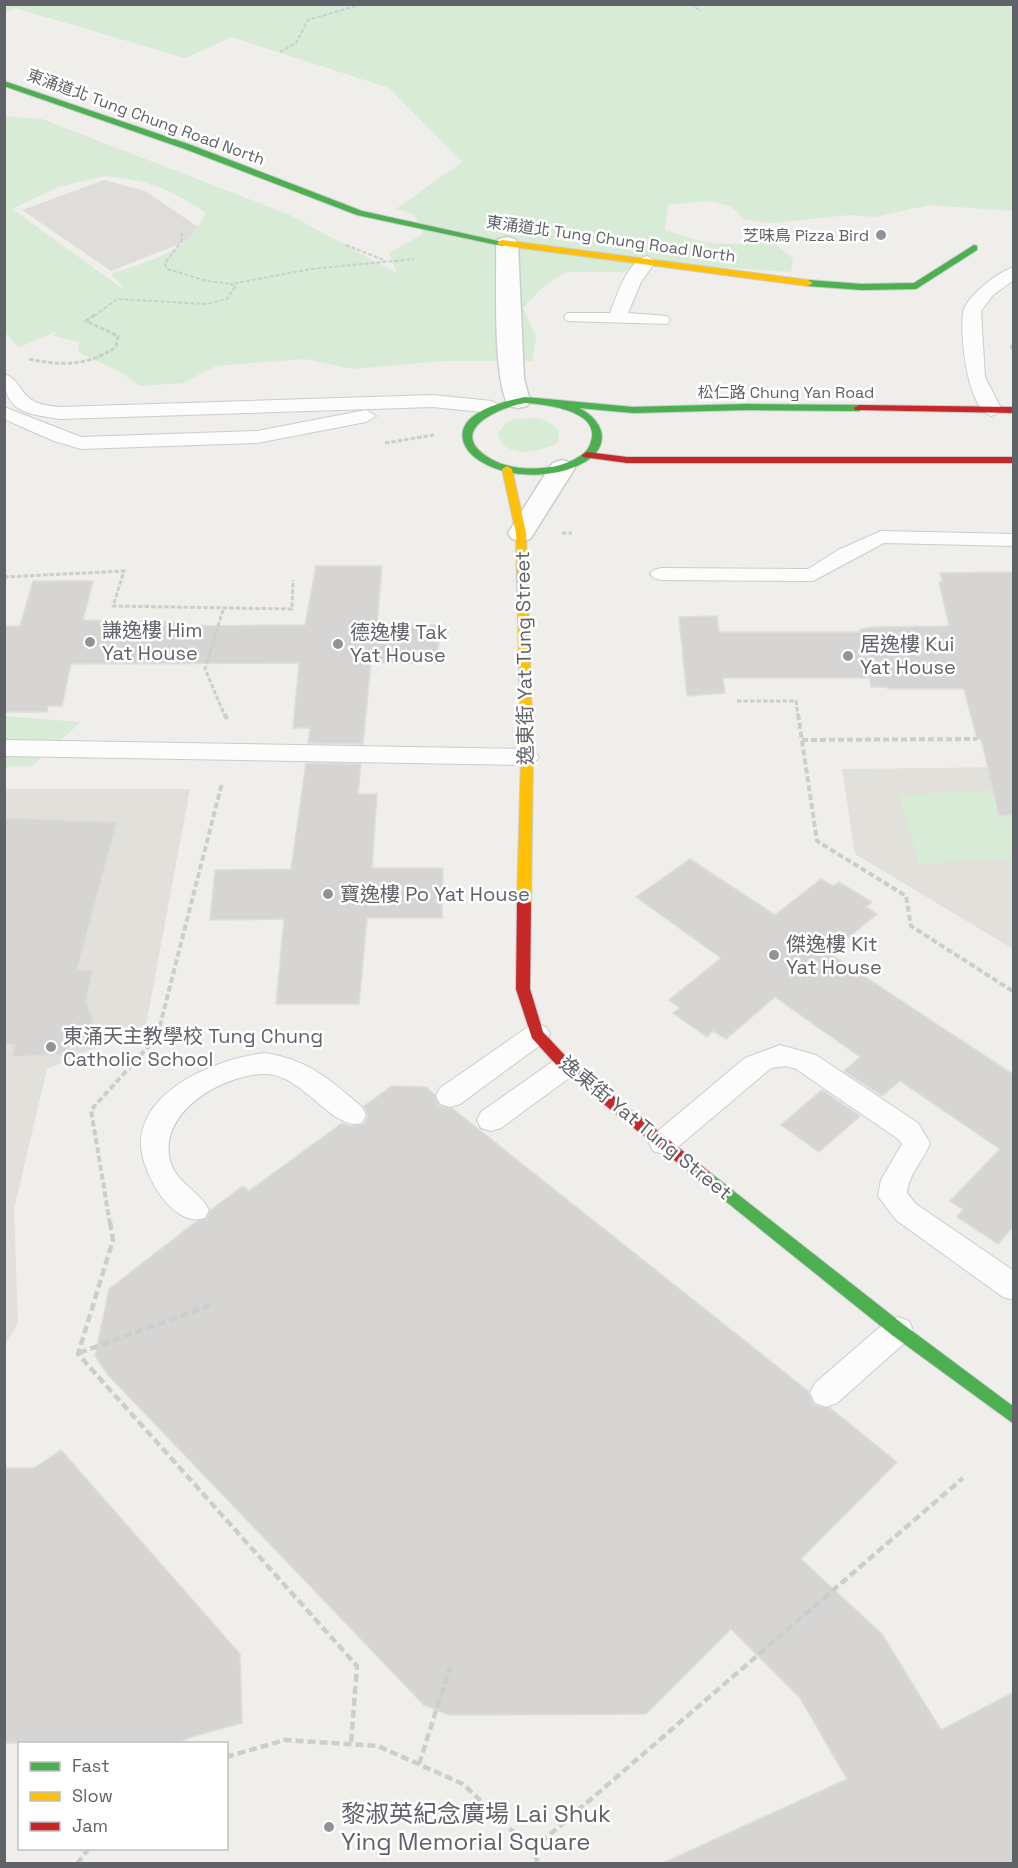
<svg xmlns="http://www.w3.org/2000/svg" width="1018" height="1868" viewBox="0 0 1018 1868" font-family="'Space Grotesk','Noto Sans TC',sans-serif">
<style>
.industrial{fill:#dfddda}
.education{fill:#e2e0da}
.green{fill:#d8ebd6;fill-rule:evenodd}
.building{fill:#d6d5d3;stroke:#deddd9;stroke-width:1.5}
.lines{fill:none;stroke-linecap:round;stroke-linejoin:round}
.lane-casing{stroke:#cbcccc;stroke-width:2}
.street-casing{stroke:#cbcccc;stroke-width:3}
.fast-casing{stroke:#cacacb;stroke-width:2}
.slow-casing{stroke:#cacacb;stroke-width:2}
.jam-casing{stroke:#cacacb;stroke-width:2}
.path-far3{stroke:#cacfcc;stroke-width:2;stroke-dasharray:4 2;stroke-linecap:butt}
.path-far2{stroke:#cacfcc;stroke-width:3;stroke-dasharray:4.5 2;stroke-linecap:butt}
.path-far1{stroke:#cacfcc;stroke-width:4;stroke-dasharray:6 3;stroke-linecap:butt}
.path{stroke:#cacfcc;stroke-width:4.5;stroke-dasharray:8 4;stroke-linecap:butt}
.lane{fill:#fdfcfc;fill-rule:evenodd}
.street{fill:#fdfcfc;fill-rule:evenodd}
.fast{fill:#4caf50;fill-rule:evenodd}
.slow{fill:#ffc107;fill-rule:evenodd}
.jam{fill:#c62828;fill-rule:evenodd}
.poi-dot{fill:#919496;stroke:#fff;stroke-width:2}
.labels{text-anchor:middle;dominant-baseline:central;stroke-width:5;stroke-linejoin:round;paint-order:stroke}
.far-street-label{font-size:16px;fill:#5f6368;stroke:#fff}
.far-poi-label{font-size:16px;fill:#5f6368;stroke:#fff;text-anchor:end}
.poi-label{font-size:20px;fill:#5f6368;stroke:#fff;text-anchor:start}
.street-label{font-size:20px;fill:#5f6368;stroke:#fff}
.near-poi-label{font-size:24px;fill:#5f6368;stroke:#fff;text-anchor:start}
</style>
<rect width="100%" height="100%" fill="#efeeea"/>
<!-- industrial -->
<path class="industrial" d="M104 180 145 191 207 233 111 271 22 210Z"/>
<!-- education -->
<g class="education">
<path d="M1013 767V949L855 854 842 769Z"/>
<path d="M5 789H190L146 1025 47 1069 14 1209 18 1323 5 1345Z"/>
</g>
<!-- green -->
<g class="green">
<path d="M5 4 1013 5V211L929 205 875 217 850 215 771 223 744 219 730 206 708 201 668 205 665 230C708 246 727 246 772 241L793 259 791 272 667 264 618 272H566L543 287 523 308 536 337 532 361H444L353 369 305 359 216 366 183 383 140 386 120 372 78 352 79 342 53 336 59 330 18 348 5 332V116L42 119 290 215 397 273 389 253 423 234 414 214 396 209 462 162 389 88 232 37 185 58 15 8 5 13ZM104 176C151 181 166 187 206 213 185 255 153 259 111 274L126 291 12 209 58 187Z"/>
<path d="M536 418 546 420 559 430V441C544 453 501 460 498 433L506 423 515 419Z"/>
<path d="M4 716 81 722 32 766 5 767Z"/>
<path d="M1013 789V859L919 864 899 795Z"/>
</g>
<!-- building -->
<g class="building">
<path d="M316 566H382L377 624 439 625 438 663H371L363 744 308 743 310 728H293L299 663 71 664 62 706H48L47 712H4V626H20L33 581H93L83 620 180 622 179 626 305 625Z"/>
<path d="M1014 572V814L999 816 981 739H977L964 689H888L887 687H871L870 678H723L725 693 687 696 679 617 717 616 719 632H860V629L875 627 949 626 939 582H943L940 573Z"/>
<path d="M306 763 361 764 358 794H377L372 868H443L442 918H367L359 1004H276L284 919 210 920 215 870 291 869Z"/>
<path d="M4 818 117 822 77 970H93L86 1002 94 1022 75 1037 63 1054 12 1057 15 1045 4 1044Z"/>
<path d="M690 859 775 915 821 879 833 886 839 882 872 902 866 907 877 914 829 953 1014 1075V1226L998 1244 957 1217 963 1209 950 1201 1000 1149 900 1081 882 1096 844 1071 860 1057 775 997 726 1039 713 1031 707 1037 673 1013 680 1008 669 1000 721 958 636 897Z"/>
<path d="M392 1086 426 1087 434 1094 439 1106 453 1109 808 1391 814 1405 830 1408 897 1462 801 1559 882 1634 941 1730 1014 1692V1863H663L847 1779 800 1698 731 1629 646 1714 449 1715 424 1705 108 1375 95 1356 109 1289 197 1221 207 1219 211 1210 243 1186 249 1191 342 1123 351 1126 364 1124 368 1116 364 1106Z"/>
<path d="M822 1090 860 1116 819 1152 781 1125Z"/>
<path d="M61 1450 240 1654 242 1723 191 1737 178 1743H4V1468H34Z"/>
</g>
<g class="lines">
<!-- lane casing -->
<g class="lane-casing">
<g id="lane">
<path d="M647 256 656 261 641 282 628 313 667 316 670 320 667 324 567 321 564 317 567 313H610C617 296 627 261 647 256Z"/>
<path d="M1014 267V280L993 295 981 311 985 377 1002 410 992 416C967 410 960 335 963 313 965 297 999 271 1014 267Z"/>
<path d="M4 374C16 377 20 390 28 397 37 405 49 406 60 407L433 395 492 401 502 407 492 413 433 407 60 419C28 414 4 413 4 374Z"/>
<path d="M4 407 81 437 257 431 366 410 376 416 366 422 257 443 81 449 54 441 4 419Z"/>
<path d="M881 531 1014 534V546L884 543 813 581 661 580 654 578 650 574 654 570 661 568 808 569 838 550Z"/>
<path d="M4 740 527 749 535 752 539 757 535 762 527 765 4 756Z"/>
<path d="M537 1024 546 1027 550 1034 546 1041 460 1104 450 1107 440 1104 436 1096 440 1088 528 1027Z"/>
<path d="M780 1045 816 1055 918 1123 930 1143C924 1160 908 1175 907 1193L916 1204 1014 1271V1300L1003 1297 896 1220 878 1196 881 1180 902 1144 898 1139 796 1069 786 1066 771 1068 673 1151 663 1154 653 1151 649 1143 653 1135 745 1058Z"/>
<path d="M265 1053C309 1060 329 1079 362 1107L366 1115 362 1123C332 1132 303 1073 264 1074 221 1075 155 1114 171 1164 178 1183 201 1193 209 1210L205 1218C173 1229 141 1172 141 1144 141 1088 220 1058 265 1053Z"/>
<path d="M566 1056 576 1059 580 1066 576 1073 501 1128 491 1131 481 1128 477 1120 481 1112 556 1059Z"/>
<path d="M898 1317 909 1321 913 1330 909 1339 837 1403 826 1407 815 1403 810 1393 815 1383 887 1321Z"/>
</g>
</g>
<!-- street casing -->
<g class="street-casing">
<g id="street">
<path d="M507 237 515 239 518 244 524 379 530 401 527 406 518 408 509 406C492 381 497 279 496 244L499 239Z"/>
<path d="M562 460 571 463 575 468 534 533 530 539 521 541 512 539 508 533 549 468 553 463Z"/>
</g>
</g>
<!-- fast casing -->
<g class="fast-casing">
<g id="fast">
<path d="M4 81 191 145 362 211 507 243 502 246 357 215 185 149 4 86Z"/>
<path d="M974 245 977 246V250L916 289 862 290 808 286 803 283 808 280 862 284 914 283Z"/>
<path d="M525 397 633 407 746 404 859 405 864 408 859 411 746 410 633 413 579 408C609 423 610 451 579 465 550 479 507 478 480 461 473 457 465 449 463 440 457 412 505 401 525 397ZM525 403C544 404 596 410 592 437 591 443 589 449 584 453 562 472 515 473 491 459 444 432 497 408 525 403Z"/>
<path d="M703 1169 708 1171 904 1325 1014 1407V1424L892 1335 698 1179 695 1175 698 1171Z"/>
</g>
</g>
<!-- slow casing -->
<g class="slow-casing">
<g id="slow">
<path d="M502 240 808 280 813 283 808 286 499 245 497 243Z"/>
<path d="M507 466 512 469 526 533 533 757 531 903 524 908 517 903 521 757 516 533 502 469Z"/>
</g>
</g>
<!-- jam casing -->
<g class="jam-casing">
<g id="jam">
<path d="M859 405 1014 407V413L855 410 854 408Z"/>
<path d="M587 452 627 457H1014V463H627L583 457 582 455Z"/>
<path d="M524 898 531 903 530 989 543 1032 571 1062 708 1171 711 1175 708 1179 703 1181 698 1179 561 1070 532 1038 516 989 517 903Z"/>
</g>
</g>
<!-- path-far3 -->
<g class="path-far3">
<path d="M690 4 701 11"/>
<path d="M280 52 296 43 308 20 362 4"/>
<path d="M182 233 181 242 165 263 167 269 207 281 231 284"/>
<path d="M346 245 386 261"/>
<path d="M94 316 117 299 207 304 227 299 235 287 231 284 311 269 414 259"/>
</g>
<!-- path-far2 -->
<g class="path-far2">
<path d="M1011 345 1014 354"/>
<path d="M29 359C62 366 88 366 116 347L118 336 86 321 96 314"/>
<path d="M385 443 434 435"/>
<path d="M562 533H572"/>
<path d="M4 577 124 571 113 606 292 609 293 580"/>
<path d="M223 610 205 669 225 716"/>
<path d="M737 701H796L798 716"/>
</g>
<!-- path-far1 -->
<g class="path-far1">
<path d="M225 714 227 719"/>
<path d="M798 714 817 841 906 896 911 926 1014 992"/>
<path d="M802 740 977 739"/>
<path d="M110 1224 91 1110 157 1037 222 783"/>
</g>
<!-- path -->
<g class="path">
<path d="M110 1222 113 1240 78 1354 357 1666 351 1744"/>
<path d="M79 1353 213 1304"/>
<path d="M226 1757 285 1740 378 1746 463 1784 532 1850 539 1864"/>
<path d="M419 1764 450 1667"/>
<path d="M532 1850 963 1478"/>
<path d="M77 1864 89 1848"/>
</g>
<!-- lane -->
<use href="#lane" class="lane"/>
<!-- street -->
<use href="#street" class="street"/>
<!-- fast -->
<use href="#fast" class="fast"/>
<!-- slow -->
<use href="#slow" class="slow"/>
<!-- jam -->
<use href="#jam" class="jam"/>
</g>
<!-- markers -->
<g class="poi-dot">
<circle cx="881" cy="235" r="6"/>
<circle cx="90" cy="642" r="6"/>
<circle cx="338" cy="644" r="6"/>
<circle cx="848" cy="656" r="6"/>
<circle cx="328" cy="894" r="6"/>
<circle cx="774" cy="955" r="6"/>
<circle cx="51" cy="1047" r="6"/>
<circle cx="329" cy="1827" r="6"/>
</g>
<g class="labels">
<!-- far-street labels -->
<g class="far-street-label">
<text transform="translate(146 117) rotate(20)">東涌道北 Tung Chung Road North</text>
<text transform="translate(611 239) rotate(8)">東涌道北 Tung Chung Road North</text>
<text x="786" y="392">松仁路 Chung Yan Road</text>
</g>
<!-- far-poi labels -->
<g class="far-poi-label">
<text x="869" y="235">芝味鳥 Pizza Bird</text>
</g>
<!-- poi labels -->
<g class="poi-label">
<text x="102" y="630">謙逸樓 Him<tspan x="102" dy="23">Yat House</tspan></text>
<text x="350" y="632">德逸樓 Tak<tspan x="350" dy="23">Yat House</tspan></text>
<text x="860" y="644">居逸樓 Kui<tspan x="860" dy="23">Yat House</tspan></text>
<text x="340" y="894">寶逸樓 Po Yat House</text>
<text x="786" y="944">傑逸樓 Kit<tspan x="786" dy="23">Yat House</tspan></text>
<text x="63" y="1036">東涌天主教學校 Tung Chung<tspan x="63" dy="23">Catholic School</tspan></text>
</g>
<!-- street labels -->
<g class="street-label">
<text transform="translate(524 658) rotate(-91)">逸東街 Yat Tung Street</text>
<text transform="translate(646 1128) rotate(39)">逸東街 Yat Tung Street</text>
</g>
<!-- near-poi labels -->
<g class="near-poi-label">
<text x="341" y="1813">黎淑英紀念廣場 Lai Shuk<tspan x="341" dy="28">Ying Memorial Square</tspan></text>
</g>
</g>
<!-- border -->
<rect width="1018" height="1868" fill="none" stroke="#5f6368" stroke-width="12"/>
<!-- legend -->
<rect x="18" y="1742" width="210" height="108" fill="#ffffff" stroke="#bfc1c3" stroke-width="1.5"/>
<rect x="30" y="1762" width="30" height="9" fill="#4caf50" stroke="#bfc1c3" stroke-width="1.5"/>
<text x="72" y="1772" font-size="18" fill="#5f6368">Fast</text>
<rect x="30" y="1792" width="30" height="9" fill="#ffc107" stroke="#bfc1c3" stroke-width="1.5"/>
<text x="72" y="1802" font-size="18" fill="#5f6368">Slow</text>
<rect x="30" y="1822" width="30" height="9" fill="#c62828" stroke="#bfc1c3" stroke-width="1.5"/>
<text x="72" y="1832" font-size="18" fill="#5f6368">Jam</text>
</svg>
